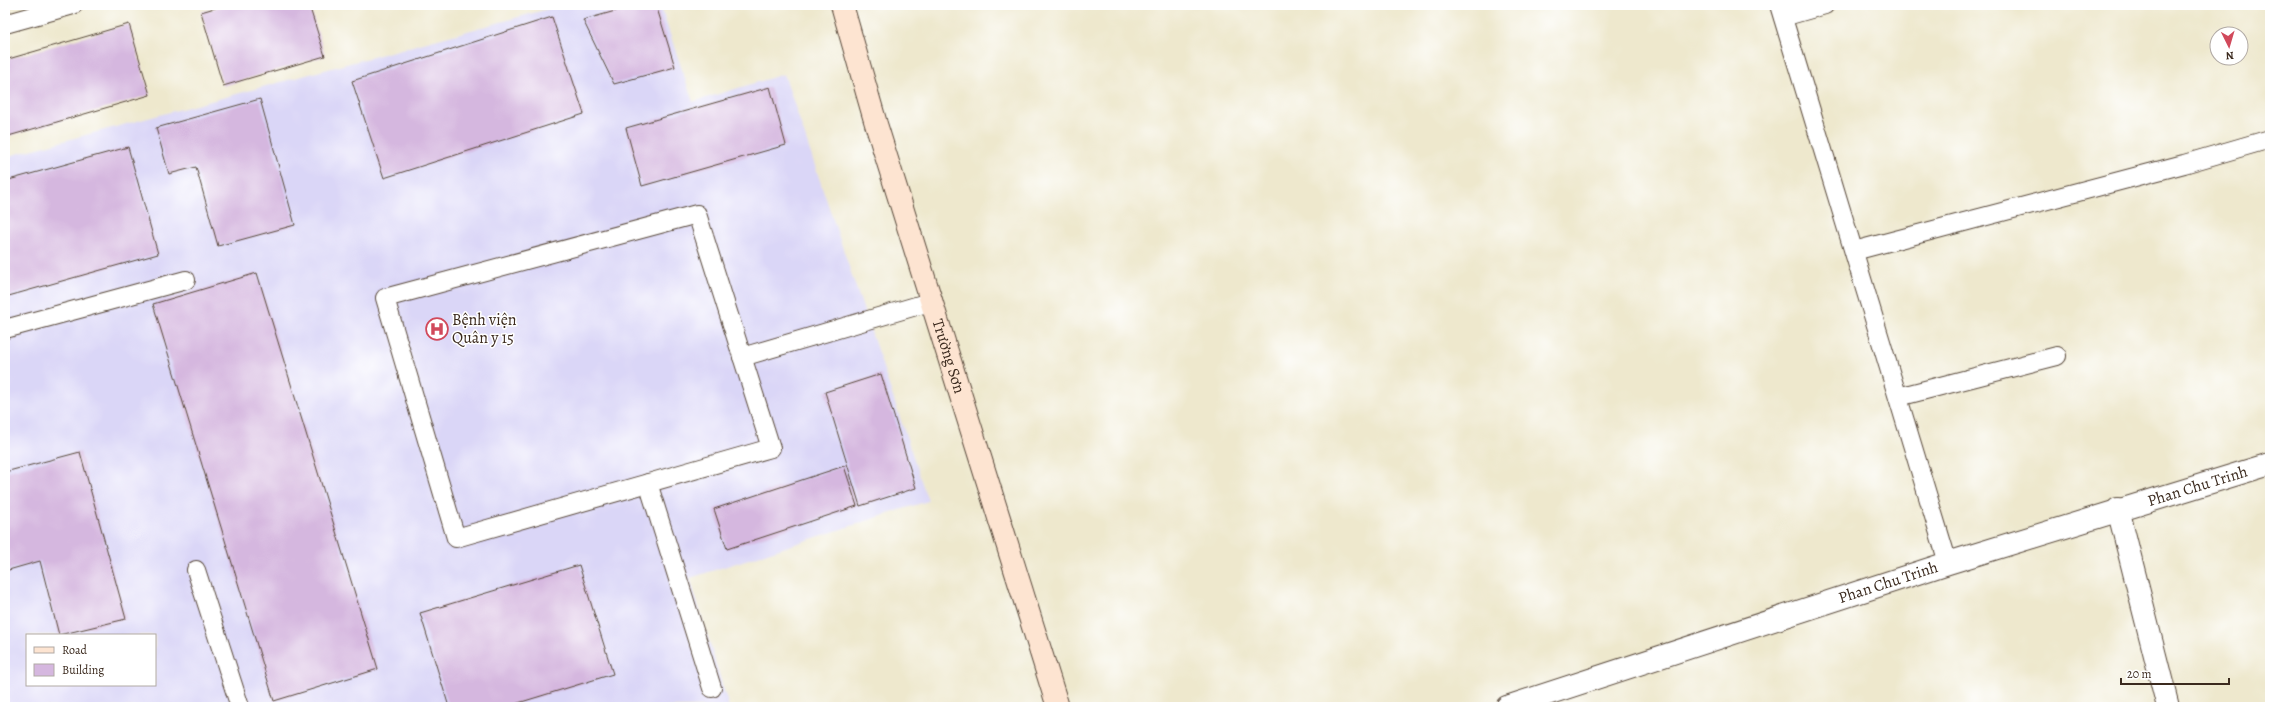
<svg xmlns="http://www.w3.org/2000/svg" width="2275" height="712" viewBox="0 0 2275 712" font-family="Alegreya,serif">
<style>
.built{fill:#dad6f7;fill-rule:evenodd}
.building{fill:#d5b7df}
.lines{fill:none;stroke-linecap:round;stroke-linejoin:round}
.lane-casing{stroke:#564638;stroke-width:20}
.street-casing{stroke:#564638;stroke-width:24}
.secondary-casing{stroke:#564638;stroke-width:24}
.lane{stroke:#fff;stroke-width:18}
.street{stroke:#fff;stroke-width:22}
.secondary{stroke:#fde4d1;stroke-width:22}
.labels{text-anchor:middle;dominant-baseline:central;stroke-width:3;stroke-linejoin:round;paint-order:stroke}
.poi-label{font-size:16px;fill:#3b2a1e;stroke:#fff;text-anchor:start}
.street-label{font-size:16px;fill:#3b2a1e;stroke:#fff}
</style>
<rect width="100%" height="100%" fill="#fff"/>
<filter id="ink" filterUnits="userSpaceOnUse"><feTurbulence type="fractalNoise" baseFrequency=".025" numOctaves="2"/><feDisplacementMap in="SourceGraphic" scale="8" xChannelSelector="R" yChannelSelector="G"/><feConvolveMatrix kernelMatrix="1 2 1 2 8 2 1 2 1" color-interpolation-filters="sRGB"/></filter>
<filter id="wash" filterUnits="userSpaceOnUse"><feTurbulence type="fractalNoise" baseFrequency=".012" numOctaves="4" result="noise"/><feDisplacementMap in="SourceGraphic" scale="16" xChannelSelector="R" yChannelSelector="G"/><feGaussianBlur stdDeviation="0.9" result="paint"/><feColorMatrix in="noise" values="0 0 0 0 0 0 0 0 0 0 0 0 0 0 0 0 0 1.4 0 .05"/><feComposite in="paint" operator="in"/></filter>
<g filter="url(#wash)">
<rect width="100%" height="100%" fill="#eee8cd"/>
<!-- built -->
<path class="built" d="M563 5H660L693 102 784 74 928 501 690 578 729 707H5V157ZM27 635H155V685H27Z"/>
<g id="blocks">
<!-- building -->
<g class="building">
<path d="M225 5H309L325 56 223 86 201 12Z"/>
<path d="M637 5H656L675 67 614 84 583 20Z"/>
<path d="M552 17 584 114 384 178 352 81Z"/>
<path d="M129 24 150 95 5 137V60Z"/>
<path d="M770 87 786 145 642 186 626 128Z"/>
<path d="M260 99 295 225 218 246 196 167 169 174 156 128Z"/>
<path d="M128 147 158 254 5 297V181Z"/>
<path d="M257 273 378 669 274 701 153 304Z"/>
<path d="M881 374 916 488 860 506 825 392Z"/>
<path d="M80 452 126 619 59 635 40 561 5 571V472Z"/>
<path d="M844 466 857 506 727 549 714 509Z"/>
<path d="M579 565 613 674 505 707H449L420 613Z"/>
</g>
</g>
</g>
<g filter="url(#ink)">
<use href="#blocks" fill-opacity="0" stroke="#564638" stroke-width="1"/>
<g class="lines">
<!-- lane casing -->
<g class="lane-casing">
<g id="lane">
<path d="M1779 5 1948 563"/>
<path d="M1783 17 1825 5"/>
<path d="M5 24 73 5"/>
<path d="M697 214 771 448 456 538 385 298Z"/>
<path d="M1854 251 2184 164 2270 139"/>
<path d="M5 329 186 280"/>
<path d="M742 357 933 301"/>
<path d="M1898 397 2057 356"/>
<path d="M648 483 712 688"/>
<path d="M196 570 240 707"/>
</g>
</g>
<!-- street casing -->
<g class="street-casing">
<g id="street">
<path d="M2118 509 2168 707"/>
<path id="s1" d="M1507 707 1948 563 2270 464"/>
</g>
</g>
<!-- secondary casing -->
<g class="secondary-casing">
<g id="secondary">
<path id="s2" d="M842 5 876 124 1058 707"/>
</g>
</g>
<!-- lane -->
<use href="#lane" class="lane"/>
<!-- street -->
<use href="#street" class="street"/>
<!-- secondary -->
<use href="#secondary" class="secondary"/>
</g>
</g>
<!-- icons -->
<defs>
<g id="hospital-ring" transform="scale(1.15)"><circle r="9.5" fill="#fff" stroke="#d1495b" stroke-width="1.5"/><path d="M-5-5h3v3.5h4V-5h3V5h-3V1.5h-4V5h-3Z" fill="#d1495b"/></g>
</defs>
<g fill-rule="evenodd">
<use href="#hospital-ring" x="437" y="329"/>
</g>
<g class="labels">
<!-- poi labels -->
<g class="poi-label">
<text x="452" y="320">Bệnh viện<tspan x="452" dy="18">Quân y 15</tspan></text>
</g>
<!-- street labels -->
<g class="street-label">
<text stroke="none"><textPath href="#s2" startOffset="367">Trường Sơn</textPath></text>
<text stroke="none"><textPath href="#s1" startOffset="725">Phan Chu Trinh</textPath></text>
<text stroke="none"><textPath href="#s1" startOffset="401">Phan Chu Trinh</textPath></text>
</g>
</g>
<!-- margin -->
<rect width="2275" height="712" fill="none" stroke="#fff" stroke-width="20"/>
<!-- legend -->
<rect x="26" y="634" width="130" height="52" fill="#ffffff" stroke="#b1aaa5"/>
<rect x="34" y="647" width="20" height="6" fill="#fde4d1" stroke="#b1aaa5"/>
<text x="62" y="654" font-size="12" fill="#3b2a1e">Road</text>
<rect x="34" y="664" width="20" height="12" fill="#d5b7df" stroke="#b1aaa5"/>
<text x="62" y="674" font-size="12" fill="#3b2a1e">Building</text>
<!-- north arrow -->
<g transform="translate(2229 46) rotate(175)"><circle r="19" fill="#ffffff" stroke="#b1aaa5"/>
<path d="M0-3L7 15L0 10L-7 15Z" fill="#d1495b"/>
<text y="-6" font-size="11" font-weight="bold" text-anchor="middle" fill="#3b2a1e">N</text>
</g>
<!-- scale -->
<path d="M2121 678v6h108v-6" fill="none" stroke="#3b2a1e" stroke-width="2"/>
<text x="2127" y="678" font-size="12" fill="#3b2a1e" stroke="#ffffff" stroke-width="3" paint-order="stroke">20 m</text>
</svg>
